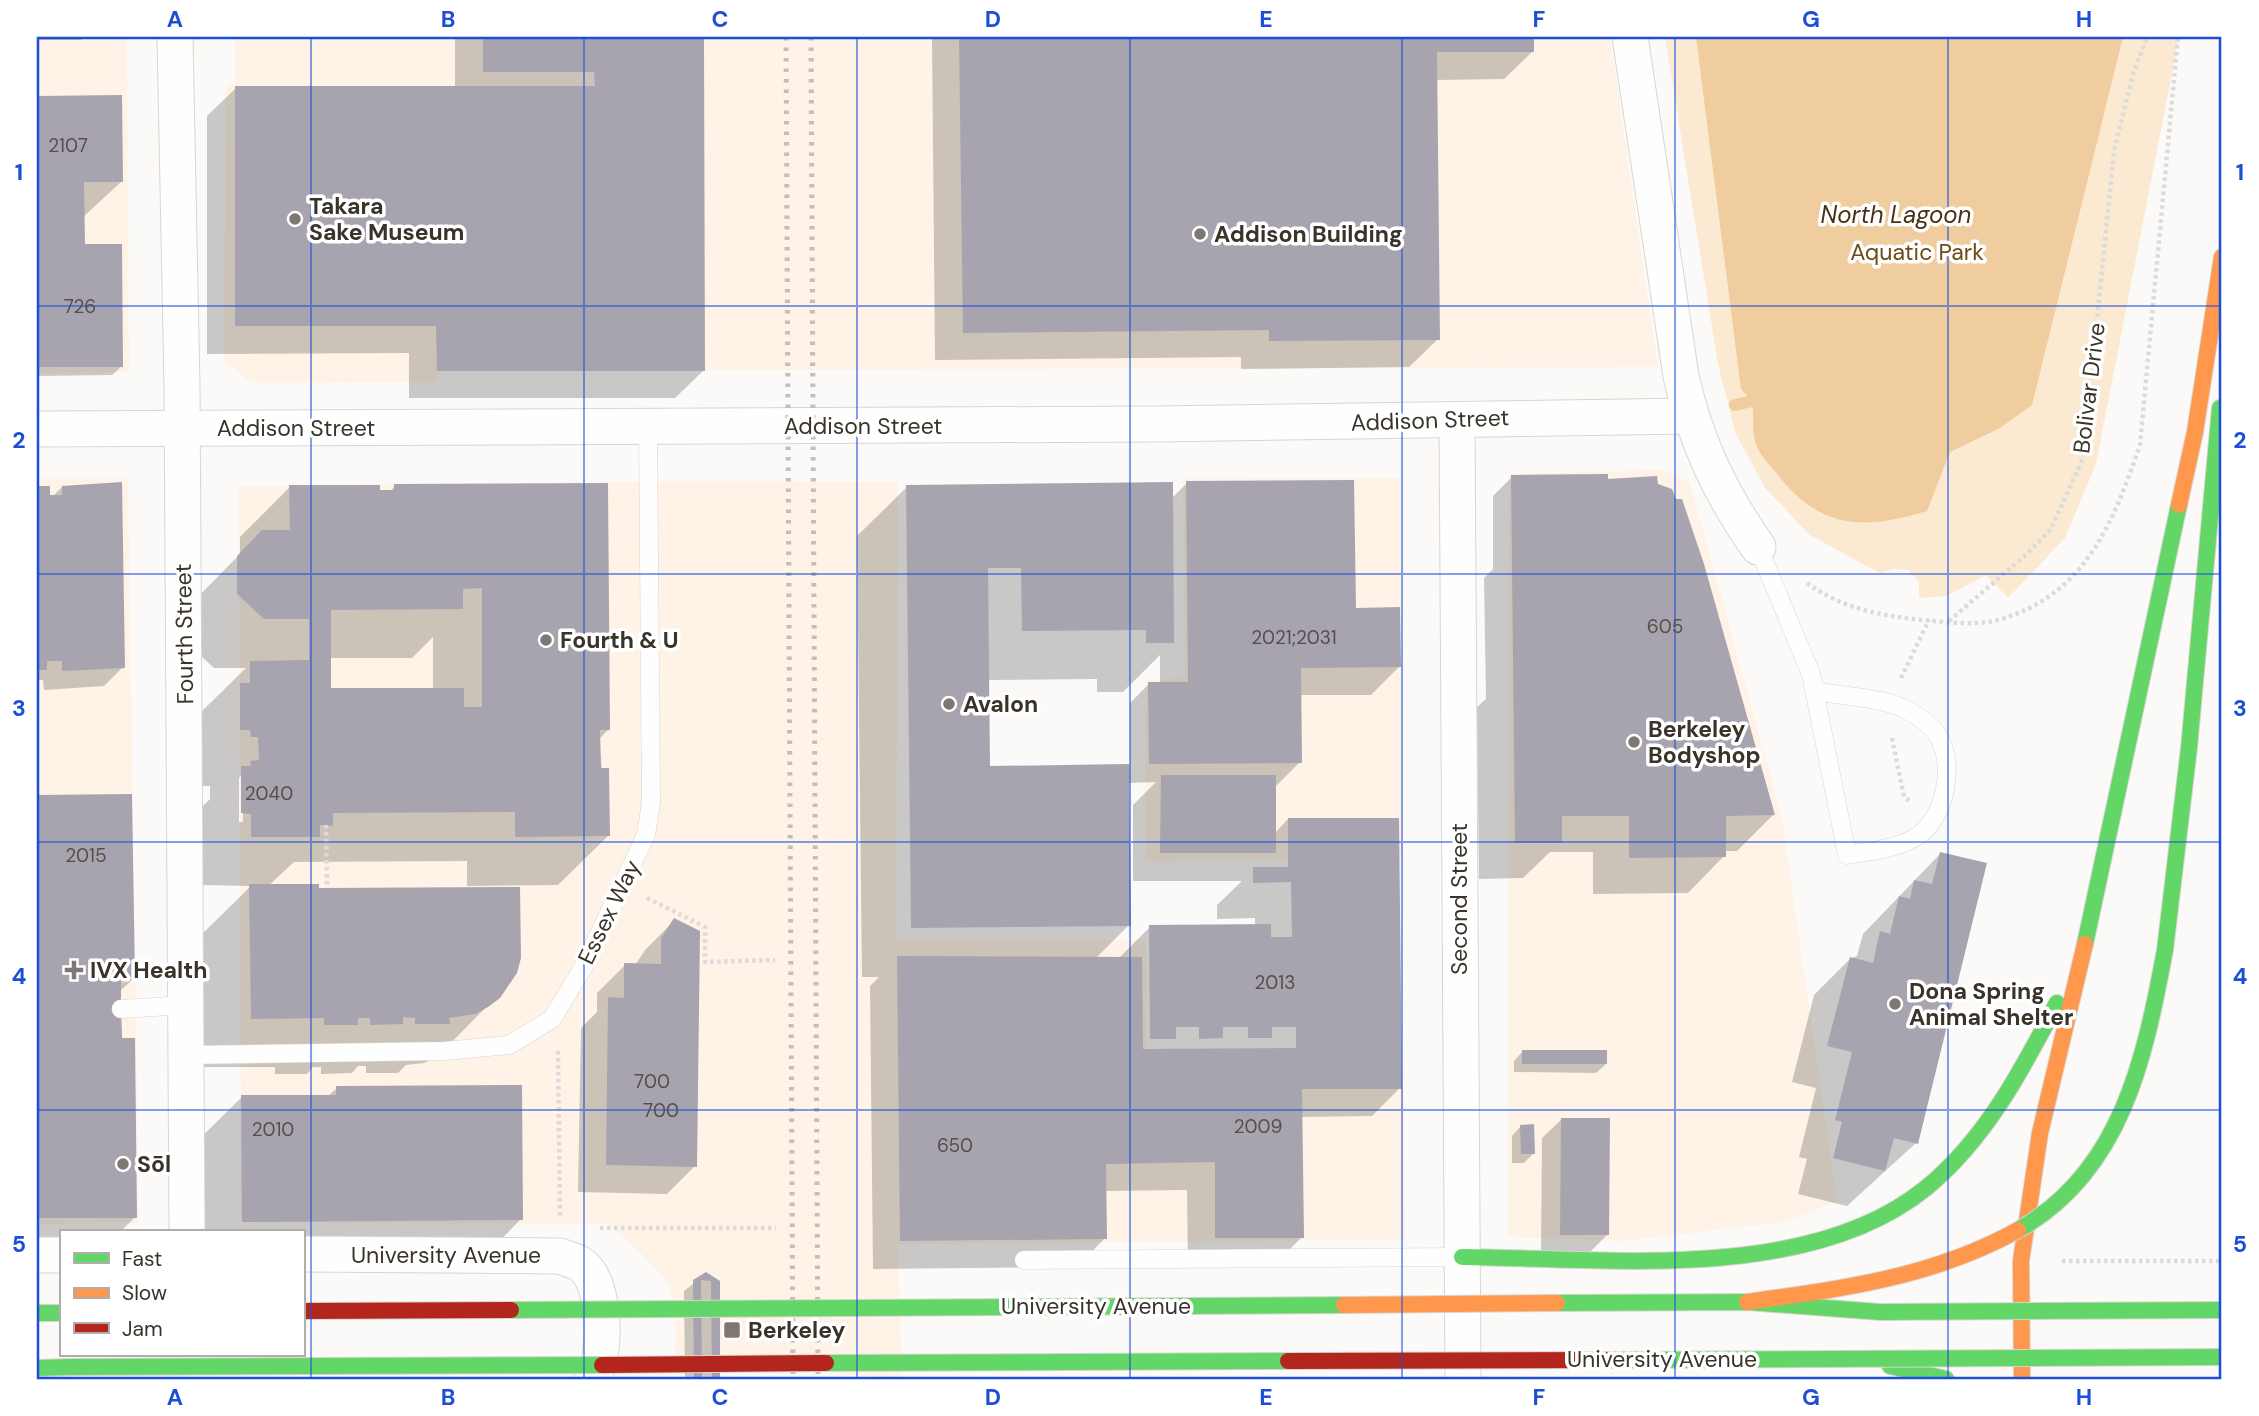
<svg xmlns="http://www.w3.org/2000/svg" width="2259" height="1416" viewBox="0 0 2259 1416" font-family="'DM Sans',sans-serif">
<style>
.built{fill:#fef3e6}
.green{fill:#fbe9d1}
.water{fill:#f0cd9e}
.shadow{fill:#0003;fill-rule:evenodd}
.lines{fill:none;stroke-linecap:round;stroke-linejoin:round}
.stream{stroke:#f0cd9e;stroke-width:12}
.building{fill:#a7a4af;fill-rule:evenodd}
.lane-casing{stroke:#d9d5d0;stroke-width:19}
.street-casing{stroke:#d9d5d0;stroke-width:37}
.fast-casing{stroke:#d9d5d0;stroke-width:18}
.slow-casing{stroke:#d9d5d0;stroke-width:18}
.path{stroke:#dcdbd9;stroke-width:4.5;stroke-dasharray:3.5 3.5;stroke-linecap:butt}
.lane{stroke:#fffefe;stroke-width:18}
.street{stroke:#fffefe;stroke-width:35}
.fast{stroke:#63d668;stroke-width:16}
.slow{stroke:#ff974d;stroke-width:16}
.rail{stroke:#c0bfbe;stroke-width:5;stroke-dasharray:3.5 7;stroke-linecap:butt}
.fast-bridge-casing{stroke:#d9d5d0;stroke-width:18;stroke-linecap:butt}
.slow-bridge-casing{stroke:#d9d5d0;stroke-width:18;stroke-linecap:butt}
.jam-bridge-casing{stroke:#d9d5d0;stroke-width:18;stroke-linecap:butt}
.fast-bridge{stroke:#63d668;stroke-width:16}
.slow-bridge{stroke:#ff974d;stroke-width:16}
.jam-bridge{stroke:#b3261e;stroke-width:16}
.grid{fill:none;stroke:#1d4ed8;stroke-width:2;stroke-opacity:0.55}
.poi-dot{fill:#7d7972;stroke:#fff;stroke-width:2.5}
.labels{text-anchor:middle;dominant-baseline:central;stroke-width:7;stroke-linejoin:round;paint-order:stroke}
.number-label{font-size:19px;fill:#544f4b}
.poi-label{font-size:23px;font-weight:bold;fill:#39332a;stroke:#fff;text-anchor:start}
.park-label{font-size:23px;fill:#6c4b18;stroke:#fff}
.street-label{font-size:23px;fill:#39332a;stroke:#fff}
.water-label{font-size:24px;font-style:italic;fill:#473215;stroke:#fff}
.neatline{fill:none;stroke:#1d4ed8;stroke-width:2.5}
.grid-label{font-size:23px;text-anchor:middle;font-weight:bold;fill:#1d4ed8}
</style>
<rect width="100%" height="100%" fill="#fcfaf8"/>
<!-- built -->
<g class="built">
<path d="M37 37H127L129 372 37 373Z"/>
<path d="M235 37H1610L1658 367 437 371V382L251 383 224 360 226 85 235 84Z"/>
<path d="M1665 470 1690 483 1782 818 1837 1201 1786 1222 1622 1241 1508 1237 1509 474Z"/>
<path d="M1400 478 1402 860 1145 862 1146 680 1185 678 1183 479Z"/>
<path d="M37 479H128L139 1223 37 1224Z"/>
<path d="M706 481 898 482 896 940H1146V1049L1403 1047 1405 1240 898 1244 902 1379 675 1360 676 1312 669 1284 643 1255 608 1224 241 1222 239 486Z"/>
</g>
<!-- green -->
<path class="green" d="M1665 37H2179L2096 464 2065 538 2008 598 1986 575 1947 596 1919 598V582L1908 570 1892 569 1881 574 1810 535 1765 488 1735 432 1718 364Z"/>
<!-- water -->
<path class="water" d="M1696 37H2123L2032 405 2000 428 1950 452 1927 511C1864 530 1821 530 1778 475 1772 467 1762 458 1758 449 1750 432 1755 418 1752 401L1741 389Z"/>
<!-- shadow -->
<g class="shadow">
<path d="M37 37H84L81 40H37Z"/>
<path d="M455 37H702L704 370 675 398H409V353L207 354V116L236 88H455Z"/>
<path d="M932 37H1533V51L1504 79 1435 80 1438 339 1409 367 1241 369V357L935 360Z"/>
<path d="M121 97V182L82 218 83 246 122 366 112 375 37 376V98Z"/>
<path d="M1512 477 1607 481 1773 815 1737 851H1724V856L1688 893 1593 894V852H1550L1523 878 1479 879 1477 707 1486 699 1484 578 1493 569V496Z"/>
<path d="M1187 483 1354 609 1399 667 1371 695H1300V762L1274 788V834L1288 819 1400 1088 1372 1116 1301 1117 1302 1237 1274 1265 1188 1266 1187 1190 1105 1191V1238L1077 1267 873 1269 870 986 879 977H862L857 536 907 487 1171 499ZM1160 655V684H1149L1130 703V766L989 768 988 680 1097 679V692H1123ZM1156 782 1133 805V881H1242L1217 905V919L1255 918V926L1150 927 1118 959H1095L1129 925 1127 783Z"/>
<path d="M395 486 609 729 599 739 608 836 558 885 467 886V861L294 862 268 886 318 890 508 985 437 1057 424 1063 406 1065 398 1073H366V1066H358L352 1073 321 1074V1067H313L307 1074H275V1067H202L200 936 251 886 202 885 192 817 210 799V786H202L201 712 246 668H214L188 644V607L240 554V537L290 487 389 492ZM433 637V689L330 690 329 658H412ZM242 774 243 822H239V778Z"/>
<path d="M62 487 123 667 104 686 44 690 43 680H37V488H48V496H53Z"/>
<path d="M37 796H130L133 979 119 992 135 1217 120 1232H61V1267H37Z"/>
<path d="M1941 853 1916 1143 1847 1206 1798 1194 1807 1159 1799 1157 1816 1088 1792 1082 1814 995 1850 959 1857 956 1863 934Z"/>
<path d="M674 921 695 1166 667 1194 578 1192 581 1028 597 1012V993L625 965H635L646 949Z"/>
<path d="M1523 1051 1606 1064 1596 1073 1514 1072V1061Z"/>
<path d="M337 1088 521 1219 472 1269 303 1270V1232H193L192 1146 242 1097 328 1096Z"/>
<path d="M1562 1119 1607 1235 1588 1254 1541 1253 1542 1138Z"/>
<path d="M1521 1126 1533 1154 1524 1163H1512V1136Z"/>
<path d="M706 1274 718 1282 719 1379H685L684 1291Z"/>
</g>
<g class="lines">
<!-- stream -->
<path class="stream" d="M1735 405 1769 397"/>
</g>
<!-- building -->
<g class="building">
<path d="M483 37H704L705 371H437L436 326H235V86H595L594 72H483Z"/>
<path d="M959 37H1534V52H1437L1440 340 1269 341V330L963 333Z"/>
<path d="M122 95 123 182H84L85 244H122L123 367H37V96Z"/>
<path d="M1608 474V479L1657 476 1658 484 1672 489 1676 499H1682L1704 564 1775 815 1726 816V857L1629 858V816H1562V843H1515L1511 475Z"/>
<path d="M1354 480 1356 608 1400 607 1401 667 1301 668 1302 763 1149 764 1148 682H1188L1186 481Z"/>
<path d="M122 482 125 668 62 671V661H47V670H37V486H50V495H62V486Z"/>
<path d="M1173 482 1174 643H1146V630L1022 631 1021 568H988L990 766 1129 764 1131 926 911 928 906 485Z"/>
<path d="M608 483 610 730H600L601 768H609L610 836 515 837V812L333 813V826L320 825V837H251V814L241 813V766H251L250 761 259 760 258 737H251L250 730H240V683H250V661L309 660V619H264L237 594V556L262 530H290L289 485H380V490H394V484ZM482 588V707H464V688H331V610L463 609V589Z"/>
<path d="M1161 775H1276V853H1160Z"/>
<path d="M132 794 135 980H121V1009L122 1038H135L137 1218H37V795Z"/>
<path d="M1288 818H1399L1402 1089H1302L1304 1238H1215V1162L1106 1164 1107 1239 900 1241 897 956 1142 957 1143 1049 1296 1048V1027H1272V1038H1248V1027H1223V1038L1199 1039V1027H1176V1039H1150L1149 925 1271 924V937H1292L1291 882 1253 883V867H1288Z"/>
<path d="M1940 852 1987 863 1918 1144 1894 1138 1885 1171 1833 1158 1842 1122 1835 1120 1852 1052 1827 1046 1850 957 1873 963 1880 931 1890 934 1899 896 1910 899 1914 880 1932 884Z"/>
<path d="M249 884H319V888L520 887 521 958 517 973 500 998 488 1007 475 1014 449 1018 450 1024H415V1018L403 1017V1024L370 1025V1018H358V1025H324V1018L251 1019Z"/>
<path d="M674 918 700 931 697 1167 606 1165 608 997 624 998V963L661 964V938Z"/>
<rect x="1522" y="1050" width="85" height="14"/>
<path d="M522 1085 523 1220 242 1222 241 1095H336V1086Z"/>
<path d="M1561 1118H1610L1609 1235H1560Z"/>
<path d="M1534 1124 1535 1154H1521L1520 1125Z"/>
<path d="M706 1272 720 1281V1379H712L711 1281 701 1280 702 1379H694L693 1280Z"/>
</g>
<g class="lines">
<!-- lane casing -->
<g class="lane-casing">
<g id="lane">
<path d="M1758 547 1811 674 1847 855C1870 851 1899 849 1919 835 1946 814 1955 766 1938 736 1932 725 1916 715 1905 709 1884 698 1840 696 1815 691"/>
<path d="M121 1009 186 1005"/>
<path d="M186 1055 444 1051 509 1045 552 1019 584 966 646 835 651 802 648 426"/>
<path d="M1024 1260 1462 1257"/>
</g>
</g>
<!-- street casing -->
<g class="street-casing">
<g id="street">
<path d="M175 37 182 387 187 1232"/>
<path d="M1630 37 1681 376C1695 440 1720 493 1758 547"/>
<path d="M1457 420 1463 1379"/>
<path d="M37 429 1157 424 1690 416"/>
<path d="M303 1254 560 1256C567 1259 580 1262 585 1268 606 1288 607 1357 592 1379"/>
<path d="M37 1255H61"/>
</g>
</g>
<!-- fast casing -->
<g class="fast-casing">
<g id="fast">
<path d="M2085 944 2179 505"/>
<path d="M2165 950 2189 748 2220 408"/>
<path d="M1462 1257C1604 1258 1808 1284 1926 1188 1985 1140 2022 1070 2057 1003"/>
<path d="M37 1313H61"/>
<path d="M1890 1366 1946 1379"/>
<path d="M37 1368 70 1367"/>
</g>
</g>
<!-- slow casing -->
<g class="slow-casing">
<g id="slow">
<path d="M2179 505 2195 432 2222 257"/>
<path d="M2022 1379 2021 1261 2040 1133 2085 944"/>
</g>
</g>
<!-- path -->
<g class="path">
<path d="M1807 583C1841 608 1881 616 1923 620 1946 622 1975 626 1998 620 2085 596 2113 523 2140 445L2178 37"/>
<path d="M1949 621 2028 553 2051 529 2083 458 2114 151 2133 74 2147 37"/>
<path d="M1901 678 1929 620"/>
<path d="M1892 738 1904 797 1910 801"/>
<path d="M326 825 327 888"/>
<path d="M647 898 705 927V962L775 960"/>
<path d="M558 1051 560 1217"/>
<path d="M600 1228H776"/>
<path d="M2062 1261H2222"/>
</g>
<!-- lane -->
<use href="#lane" class="lane"/>
<!-- street -->
<use href="#street" class="street"/>
<!-- fast -->
<use href="#fast" class="fast"/>
<!-- slow -->
<use href="#slow" class="slow"/>
<!-- rail -->
<g class="rail">
<path d="M786 37 793 1379"/>
<path d="M811 37 818 1379"/>
</g>
<!-- fast-bridge casing -->
<g class="fast-bridge-casing">
<g id="fast-bridge">
<path d="M2018 1230C2122 1172 2145 1057 2165 950"/>
<path d="M1557 1303 1747 1302 1880 1312 2222 1310"/>
<path d="M511 1310 1344 1305"/>
<path d="M1605 1360 2222 1357"/>
<path d="M826 1363 1288 1361"/>
<path d="M70 1367 602 1365"/>
</g>
</g>
<!-- slow-bridge casing -->
<g class="slow-bridge-casing">
<g id="slow-bridge">
<path d="M1747 1302C1841 1289 1934 1277 2018 1230"/>
<path d="M1344 1305 1557 1303"/>
</g>
</g>
<!-- jam-bridge casing -->
<g class="jam-bridge-casing">
<g id="jam-bridge">
<path d="M303 1311 511 1310"/>
<path d="M1288 1361 1605 1360"/>
<path d="M602 1365 826 1363"/>
</g>
</g>
<!-- fast-bridge -->
<use href="#fast-bridge" class="fast-bridge"/>
<!-- slow-bridge -->
<use href="#slow-bridge" class="slow-bridge"/>
<!-- jam-bridge -->
<use href="#jam-bridge" class="jam-bridge"/>
</g>
<!-- grid -->
<path class="grid" d="M311 37V1379M584 37V1379M857 37V1379M1130 37V1379M1402 37V1379M1675 37V1379M1948 37V1379M37 306H2222M37 574H2222M37 842H2222M37 1110H2222"/>
<!-- markers -->
<g class="poi-dot">
<circle cx="295" cy="219" r="7"/>
<circle cx="1200" cy="234" r="7"/>
<circle cx="546" cy="640" r="7"/>
<circle cx="949" cy="704" r="7"/>
<circle cx="1634" cy="742" r="7"/>
<path d="M70.5 959.5h7v7h7v7h-7v7h-7v-7h-7v-7h7z"/>
<circle cx="1895" cy="1004" r="7"/>
<circle cx="123" cy="1164" r="7"/>
<rect x="723" y="1321" width="18" height="18" rx="3.5"/>
</g>
<g class="labels">
<!-- number labels -->
<g class="number-label">
<text x="68" y="145">2107</text>
<text x="80" y="306">726</text>
<text x="1665" y="626">605</text>
<text x="1294" y="637">2021;2031</text>
<text x="269" y="793">2040</text>
<text x="86" y="855">2015</text>
<text x="1275" y="982">2013</text>
<text x="652" y="1081">700</text>
<text x="661" y="1110">700</text>
<text x="1258" y="1126">2009</text>
<text x="273" y="1129">2010</text>
<text x="955" y="1145">650</text>
</g>
<!-- poi labels -->
<g class="poi-label">
<text x="309" y="206">Takara<tspan x="309" dy="26">Sake Museum</tspan></text>
<text x="1214" y="234">Addison Building</text>
<text x="560" y="640">Fourth &amp; U</text>
<text x="963" y="704">Avalon</text>
<text x="1648" y="729">Berkeley<tspan x="1648" dy="26">Bodyshop</tspan></text>
<text x="90" y="970">IVX Health</text>
<text x="1909" y="991">Dona Spring<tspan x="1909" dy="26">Animal Shelter</tspan></text>
<text x="137" y="1164">Sōl</text>
<text x="748" y="1330">Berkeley</text>
</g>
<!-- park labels -->
<g class="park-label">
<text x="1917" y="252">Aquatic Park</text>
</g>
<!-- street labels -->
<g class="street-label">
<text transform="translate(2089 388) rotate(-83)">Bolivar Drive</text>
<text transform="translate(1430 420) rotate(-2)">Addison Street</text>
<text x="863" y="426">Addison Street</text>
<text x="296" y="428">Addison Street</text>
<text transform="translate(184 634) rotate(-91)">Fourth Street</text>
<text transform="translate(1459 899) rotate(-90)">Second Street</text>
<text transform="translate(609 912) rotate(-64)">Essex Way</text>
<text x="446" y="1255">University Avenue</text>
<text x="1096" y="1306">University Avenue</text>
<text x="1662" y="1359">University Avenue</text>
</g>
<!-- water labels -->
<g class="water-label">
<text x="1896" y="214">North Lagoon</text>
</g>
</g>
<!-- border -->
<rect width="2259" height="1416" fill="none" stroke="#ffffff" stroke-width="77"/>
<!-- legend -->
<rect x="60" y="1230" width="245" height="126" fill="#ffffff" stroke="#b0adaa" stroke-width="2"/>
<rect x="74" y="1253" width="35" height="10" fill="#63d668" stroke="#b0adaa" stroke-width="2"/>
<text x="122" y="1266" font-size="21" fill="#39332a">Fast</text>
<rect x="74" y="1288" width="35" height="10" fill="#ff974d" stroke="#b0adaa" stroke-width="2"/>
<text x="122" y="1300" font-size="21" fill="#39332a">Slow</text>
<rect x="74" y="1323" width="35" height="10" fill="#b3261e" stroke="#b0adaa" stroke-width="2"/>
<text x="122" y="1336" font-size="21" fill="#39332a">Jam</text>
<rect x="38" y="38" width="2182" height="1340" class="neatline"/>
<g class="grid-label">
<text x="175" y="27">A</text>
<text x="448" y="27">B</text>
<text x="720" y="27">C</text>
<text x="993" y="27">D</text>
<text x="1266" y="27">E</text>
<text x="1539" y="27">F</text>
<text x="1811" y="27">G</text>
<text x="2084" y="27">H</text>
<text x="19" y="180">1</text>
<text x="2240" y="180">1</text>
<text x="19" y="448">2</text>
<text x="2240" y="448">2</text>
<text x="19" y="716">3</text>
<text x="2240" y="716">3</text>
<text x="19" y="984">4</text>
<text x="2240" y="984">4</text>
<text x="19" y="1252">5</text>
<text x="2240" y="1252">5</text>
<text x="175" y="1405">A</text>
<text x="448" y="1405">B</text>
<text x="720" y="1405">C</text>
<text x="993" y="1405">D</text>
<text x="1266" y="1405">E</text>
<text x="1539" y="1405">F</text>
<text x="1811" y="1405">G</text>
<text x="2084" y="1405">H</text>
</g>
</svg>
